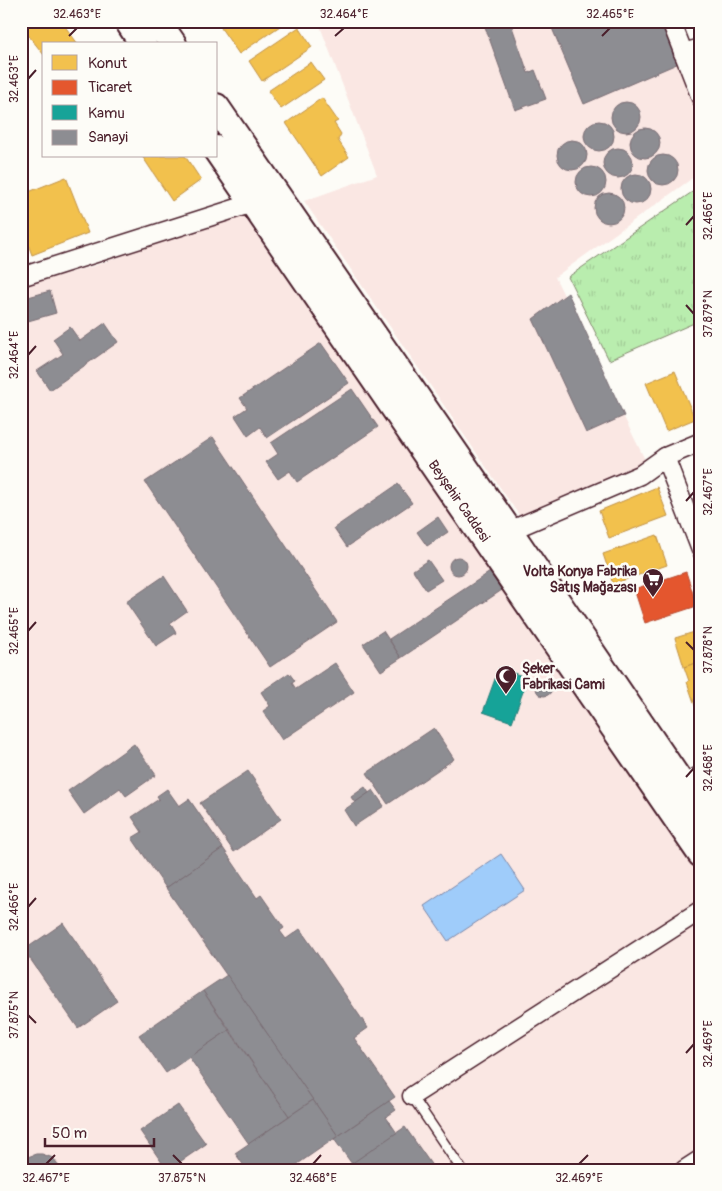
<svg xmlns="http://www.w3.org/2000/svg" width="722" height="1191" viewBox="0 0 722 1191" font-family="Pangolin,sans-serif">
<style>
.built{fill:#fae7e3}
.grass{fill:url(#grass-tufts);stroke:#82866c}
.water{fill:#9fccfa;stroke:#7d87a7}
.homes{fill:#f2c14e;stroke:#c09044}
.shops{fill:#e4572e;stroke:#b6462d}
.public{fill:#17a398;stroke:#267b77}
.industry{fill:#8d8d92;stroke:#796c73}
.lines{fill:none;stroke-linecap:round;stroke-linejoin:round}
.lane-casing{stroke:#4a1f2b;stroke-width:12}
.street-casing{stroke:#4a1f2b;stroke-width:21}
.primary-casing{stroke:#4a1f2b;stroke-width:30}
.lane{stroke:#fdfcf7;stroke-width:9}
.street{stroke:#fdfcf7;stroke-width:18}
.primary{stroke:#fdfcf7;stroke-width:26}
.ticks{fill:none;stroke:#4a1f2b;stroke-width:2}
.labels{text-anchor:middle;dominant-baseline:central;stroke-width:5;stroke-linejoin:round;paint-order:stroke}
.street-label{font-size:14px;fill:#4a1f2b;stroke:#fdfcf7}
.poi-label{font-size:14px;font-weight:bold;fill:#4a1f2b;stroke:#fdfcf7;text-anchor:end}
.neatline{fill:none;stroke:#4a1f2b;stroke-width:2}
.ticks-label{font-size:12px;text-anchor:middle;fill:#4a1f2b}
</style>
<defs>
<pattern id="grass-tufts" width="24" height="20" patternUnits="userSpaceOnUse" patternTransform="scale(1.25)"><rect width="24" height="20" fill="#b9edae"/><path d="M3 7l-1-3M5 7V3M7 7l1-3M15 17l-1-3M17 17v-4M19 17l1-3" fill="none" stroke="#a1cb96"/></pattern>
</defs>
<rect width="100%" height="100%" fill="#fdfcf7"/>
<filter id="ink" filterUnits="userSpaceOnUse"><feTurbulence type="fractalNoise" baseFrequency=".02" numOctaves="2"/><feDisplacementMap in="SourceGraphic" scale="10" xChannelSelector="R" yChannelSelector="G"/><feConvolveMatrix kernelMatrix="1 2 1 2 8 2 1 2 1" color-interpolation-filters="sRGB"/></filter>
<g filter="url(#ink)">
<!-- built -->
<g class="built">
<path d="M318 21H665L701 119V172L555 277 652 474 523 521 304 201 377 175Z"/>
<path d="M241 212 701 874V1170H21V286L94 266Z"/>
</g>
<!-- grass -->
<path class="grass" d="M701 186V320L609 360 568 277Z"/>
<!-- water -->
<path class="water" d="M501 854 525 890 448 941 424 906Z"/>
<!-- homes -->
<g class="homes">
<path d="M21 21H61L78 44H44V55L21 26Z"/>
<path d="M231 21H281L283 24 239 54 221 28Z"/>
<path d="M299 27 312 47 262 81 249 61Z"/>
<path d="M311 62 324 80 281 109 268 91Z"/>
<path d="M322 98 338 121 334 123 341 134 338 140 349 157 322 176 286 123Z"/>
<path d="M142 156H185L201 180 172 201Z"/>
<path d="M66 177 88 233 32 255 21 226V195Z"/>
<path d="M675 371 695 419 666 431 646 383Z"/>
<path d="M657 487 668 516 609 538 599 511Z"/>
<path d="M657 535 667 565 613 584 603 554Z"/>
<path d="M701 630V661L684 667 675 638Z"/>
<path d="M701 661V720H700L687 682 689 681 684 667Z"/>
</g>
<!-- shops -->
<path class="shops" d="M686 572 697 606 645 623 634 589Z"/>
<!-- public -->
<path class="public" d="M499 668 528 678 512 722 483 712Z"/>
<!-- industry -->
<g class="industry">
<path d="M493 21H510L528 73 535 70 546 99 515 110 484 24Z"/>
<path d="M549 21H661L679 63 584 104Z"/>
<circle cx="626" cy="117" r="15"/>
<circle cx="599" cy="136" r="15"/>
<circle cx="645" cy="143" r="15"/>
<circle cx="572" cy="155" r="15"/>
<circle cx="618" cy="163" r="15"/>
<circle cx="663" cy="170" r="15"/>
<circle cx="591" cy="182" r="15"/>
<circle cx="636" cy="189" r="15"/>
<circle cx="609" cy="208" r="15"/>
<path d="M50 291 56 313 21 323V299Z"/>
<path d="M568 293 624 416 586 433 533 319Z"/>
<path d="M105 323 118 342 50 390 37 371 63 354 53 339 70 327 80 341Z"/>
<path d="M321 343 349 383 267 438 260 427 248 436 235 416 247 408 240 398Z"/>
<path d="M352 389 378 427 297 482 290 471 278 479 266 462 278 454 271 443Z"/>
<path d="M213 437 337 622 270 667 145 482Z"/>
<path d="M398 484 412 503 347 547 334 528Z"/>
<path d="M438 517 448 532 427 546 417 532Z"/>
<circle cx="458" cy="566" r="9"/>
<path d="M428 560 442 580 426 590 413 570Z"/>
<path d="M490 572 502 590 401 658 389 639Z"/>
<path d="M164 576 187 611 170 623 176 633 156 646 126 602Z"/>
<path d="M383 631 401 658 381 671 363 644Z"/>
<path d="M335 663 354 692 282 740 263 711 270 706 261 692 289 673 295 681 292 683 296 689Z"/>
<circle cx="544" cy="688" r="8"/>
<path d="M434 728 454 759 388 804 367 773Z"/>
<path d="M134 744 156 775 126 796 120 788 84 814 68 791Z"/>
<path d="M248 771 281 819 234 852 200 803Z"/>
<path d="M365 787 369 793 355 803 351 797Z"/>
<path d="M167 789 179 806 189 799 223 848 166 888 132 838 142 832 132 817 159 799 157 796Z"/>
<path d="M373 790 384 806 354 826 344 810Z"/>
<path d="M223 848 257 898 261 895 284 928 280 931 286 939 300 929 368 1028 354 1038 395 1097 338 1136 166 888Z"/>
<path d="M63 923 117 1001 78 1028 24 950Z"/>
<path d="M227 975 313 1100 289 1116 203 991Z"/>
<path d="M203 991 229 1030 166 1073 139 1035Z"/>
<path d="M229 1030 289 1116 249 1144 189 1057Z"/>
<path d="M313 1100 338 1136 289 1170H247L235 1153Z"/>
<path d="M389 1101 396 1110 386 1117 397 1133 352 1164 334 1139Z"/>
<path d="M178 1105 206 1144 168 1170H167L140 1131Z"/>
<path d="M405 1127 435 1170H350L348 1166Z"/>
<path d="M36 1154H42L53 1158 57 1163 60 1170H21V1162L25 1158Z"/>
</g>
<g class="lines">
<!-- lane casing -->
<g class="lane-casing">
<path id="lane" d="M412 1096 462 1170"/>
</g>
<!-- street casing -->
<g class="street-casing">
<g id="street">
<path d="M671 21 701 98"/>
<path d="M683 53 701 48"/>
<path d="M21 271 27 275 253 203"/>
<path d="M701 442 665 457 701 550"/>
<path d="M509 531 640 475 665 457"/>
<path d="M682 785 701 775"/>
<path d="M412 1096 701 910"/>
<path d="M684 1170 701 1159"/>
</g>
</g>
<!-- primary casing -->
<g class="primary-casing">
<g id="primary">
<path d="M128 21 143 44"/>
<path d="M157 21 173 44"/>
<path d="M216 107 509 531 682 785 701 810"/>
<path d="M216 149 701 854"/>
</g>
</g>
<!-- lane -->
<use href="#lane" class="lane"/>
<!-- street -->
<use href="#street" class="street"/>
<!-- primary -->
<use href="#primary" class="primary"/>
</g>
</g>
<!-- ticks -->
<path class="ticks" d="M69 36 77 28M335 36 344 28M602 36 610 28M28 79 36 70M686 225 694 216M686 305 694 314M28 355 36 346M686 501 694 492M28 631 36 622M686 642 694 650M686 777 694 768M28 907 36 898M28 1015 36 1023M686 1053 694 1044M173 1155 182 1164M46 1164 55 1155M313 1164 321 1155M579 1164 588 1155"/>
<!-- icons -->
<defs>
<g id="supermarket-pin" transform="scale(1.125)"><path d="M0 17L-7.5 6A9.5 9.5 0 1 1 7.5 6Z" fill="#4a1f2b" stroke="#fdfcf7"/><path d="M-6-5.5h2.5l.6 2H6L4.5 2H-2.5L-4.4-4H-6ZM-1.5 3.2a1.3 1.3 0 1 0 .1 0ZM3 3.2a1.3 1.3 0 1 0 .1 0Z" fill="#fff"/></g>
<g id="mosque-pin" transform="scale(1.125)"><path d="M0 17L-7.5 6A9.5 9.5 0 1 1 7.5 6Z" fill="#4a1f2b" stroke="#fdfcf7"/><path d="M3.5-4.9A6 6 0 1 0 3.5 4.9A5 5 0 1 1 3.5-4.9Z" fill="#fff"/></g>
</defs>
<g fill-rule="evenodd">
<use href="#supermarket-pin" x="653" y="579"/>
<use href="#mosque-pin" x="506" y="676"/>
</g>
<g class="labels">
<!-- street labels -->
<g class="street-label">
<text transform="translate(459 501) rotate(55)">Beyşehir Caddesi</text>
</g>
<!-- poi labels -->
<g class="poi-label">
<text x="637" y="571">Volta Konya Fabrika<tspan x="637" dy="16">Satış Mağazası</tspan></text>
<text x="522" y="668" text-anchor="start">Şeker<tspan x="522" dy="16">Fabrikasi Cami</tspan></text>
</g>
</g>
<!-- margin -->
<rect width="722" height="1191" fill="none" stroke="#fdfcf7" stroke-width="55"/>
<!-- legend -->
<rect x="42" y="42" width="175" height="115" fill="#fdfcf7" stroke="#b5a4a5"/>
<rect x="52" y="55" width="25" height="15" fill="#f2c14e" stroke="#b5a4a5"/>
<text x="88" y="68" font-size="15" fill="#4a1f2b">Konut</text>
<rect x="52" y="80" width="25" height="15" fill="#e4572e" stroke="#b5a4a5"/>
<text x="88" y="92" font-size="15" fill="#4a1f2b">Ticaret</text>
<rect x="52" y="105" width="25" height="15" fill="#17a398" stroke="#b5a4a5"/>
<text x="88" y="118" font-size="15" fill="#4a1f2b">Kamu</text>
<rect x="52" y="130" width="25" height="15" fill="#8d8d92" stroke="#b5a4a5"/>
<text x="88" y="142" font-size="15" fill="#4a1f2b">Sanayi</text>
<!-- scale -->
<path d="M45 1138v8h109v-8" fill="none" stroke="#4a1f2b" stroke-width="2.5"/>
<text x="52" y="1138" font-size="15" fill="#4a1f2b" stroke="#fdfcf7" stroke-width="4" paint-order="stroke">50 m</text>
<rect x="28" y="28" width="666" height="1136" class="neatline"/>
<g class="ticks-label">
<text x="77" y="18">32.463°E</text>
<text x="344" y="18">32.464°E</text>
<text x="610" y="18">32.465°E</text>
<text transform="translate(14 79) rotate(-90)" y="4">32.463°E</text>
<text transform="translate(708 216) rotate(-90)" y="4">32.466°E</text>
<text transform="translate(708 314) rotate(-90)" y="4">37.879°N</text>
<text transform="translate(14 355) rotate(-90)" y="4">32.464°E</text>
<text transform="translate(708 492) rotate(-90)" y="4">32.467°E</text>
<text transform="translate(14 631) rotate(-90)" y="4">32.465°E</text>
<text transform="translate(708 650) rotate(-90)" y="4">37.878°N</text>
<text transform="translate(708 768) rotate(-90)" y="4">32.468°E</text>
<text transform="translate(14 907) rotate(-90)" y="4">32.466°E</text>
<text transform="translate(14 1015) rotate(-90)" y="4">37.875°N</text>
<text transform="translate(708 1044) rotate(-90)" y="4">32.469°E</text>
<text x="46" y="1182">32.467°E</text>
<text x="182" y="1182">37.875°N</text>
<text x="313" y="1182">32.468°E</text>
<text x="579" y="1182">32.469°E</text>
</g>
</svg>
